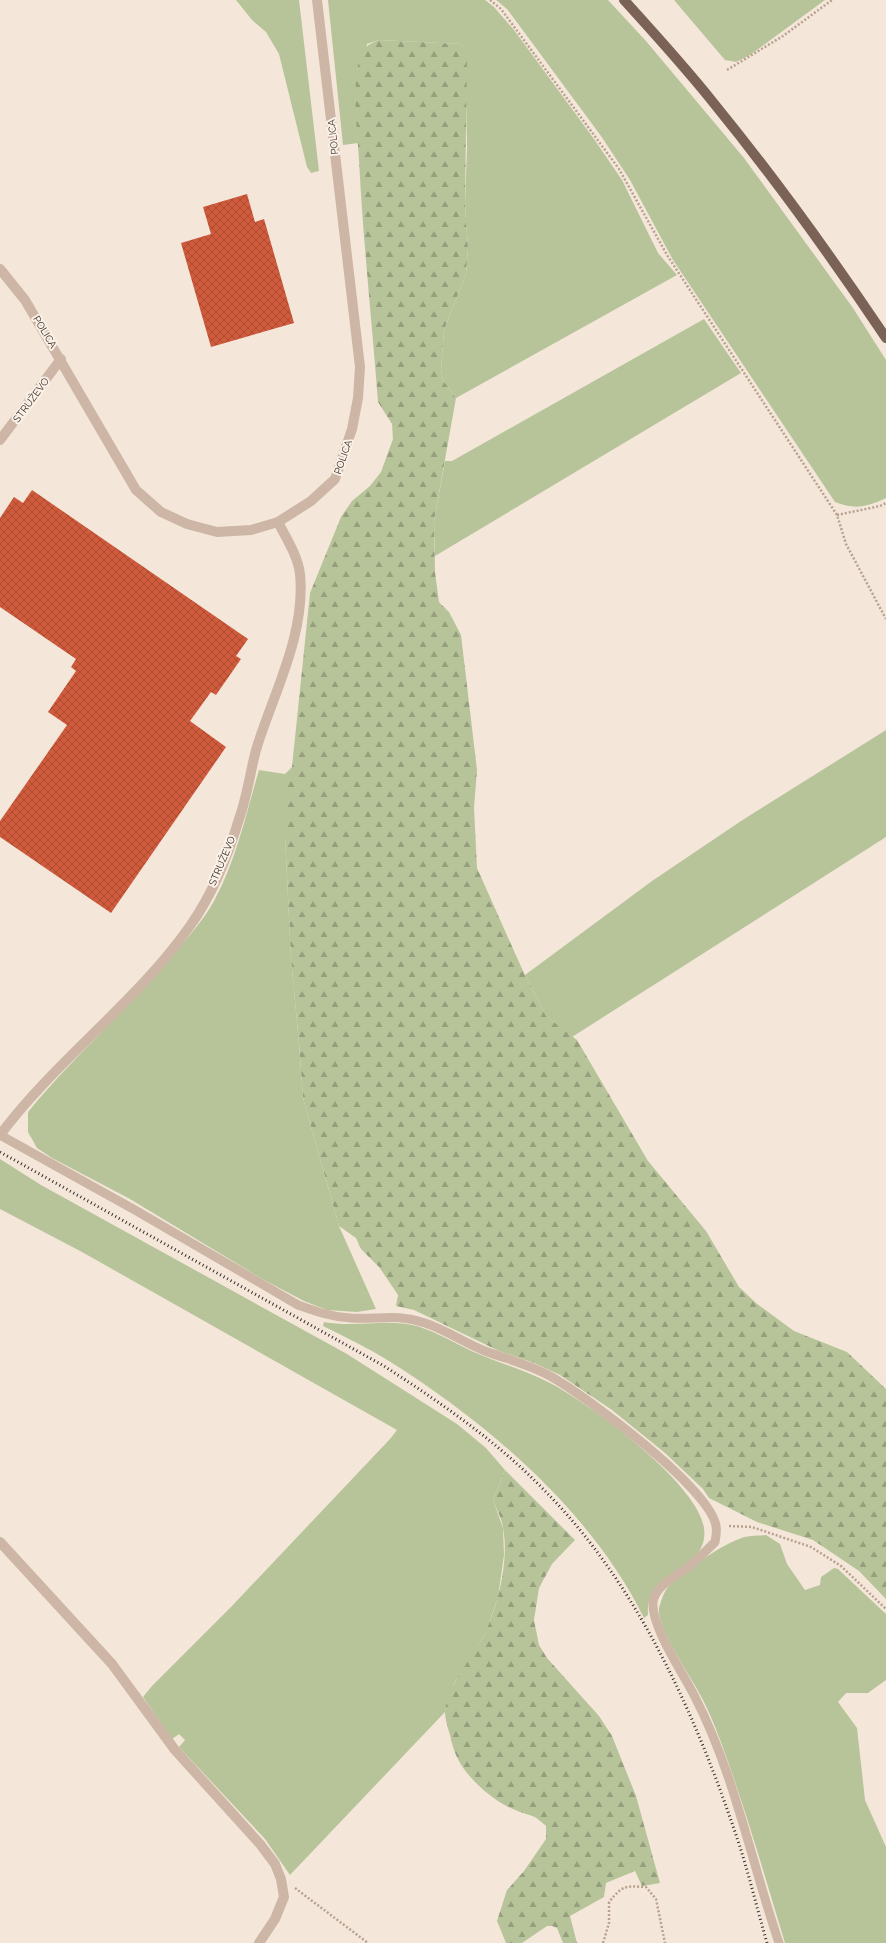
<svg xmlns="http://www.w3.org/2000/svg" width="886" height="1943" viewBox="0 0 886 1943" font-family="Raleway,sans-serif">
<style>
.green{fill:#b7c499}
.forest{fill:url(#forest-firs)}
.building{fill:url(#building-cross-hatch)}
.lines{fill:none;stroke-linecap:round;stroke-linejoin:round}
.path{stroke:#b9a08f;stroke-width:2.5;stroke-dasharray:2 2;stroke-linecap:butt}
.service{stroke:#cdb6a5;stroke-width:9}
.minor{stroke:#cdb6a5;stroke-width:10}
.primary{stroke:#7b6257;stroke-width:10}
.rail{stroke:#382c27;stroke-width:3;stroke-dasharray:1 3;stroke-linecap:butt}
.labels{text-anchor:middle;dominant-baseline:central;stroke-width:4;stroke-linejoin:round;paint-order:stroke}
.street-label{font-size:10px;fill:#382c27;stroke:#fbf1e7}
</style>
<defs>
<pattern id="forest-firs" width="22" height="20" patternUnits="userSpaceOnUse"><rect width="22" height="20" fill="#b7c499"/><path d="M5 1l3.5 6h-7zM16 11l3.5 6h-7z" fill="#969f7d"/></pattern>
<pattern id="building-cross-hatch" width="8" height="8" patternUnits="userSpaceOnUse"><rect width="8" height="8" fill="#d05b3c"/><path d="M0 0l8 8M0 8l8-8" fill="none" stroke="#aa4b32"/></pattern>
</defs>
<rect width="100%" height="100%" fill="#f4e7da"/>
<!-- green -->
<g class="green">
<path d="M236 0H299L319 171 311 173 307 167 279 54 266 32 252 20Z"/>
<path d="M328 0H485L494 7 514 30 594 139 622 180 658 253 677 275 456 398 443 380 441 369 444 330 466 274 468 248 465 205 467 147 465 48 460 44 379 40 367 44 356 88 358 143 343 145Z"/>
<path d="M496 0H608L646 41 744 158 853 308 886 360V498C867 507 855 510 835 502L673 260 630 180 601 136 507 9Z"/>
<path d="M674 0H825L750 55 736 62 725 60Z"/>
<path d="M704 319 741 373 435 556 434 521 445 461H452Z"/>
<path d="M886 730V837L572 1037 546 1016 525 975 652 881 741 821Z"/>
<path d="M259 770 285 774V836L291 958 299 1043 303 1098 339 1226 376 1309 357 1312 327 1310 304 1301 264 1280 130 1199 52 1158 37 1148 28 1132V1112C73 1057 126 1011 172 957 186 939 203 921 214 901 236 861 246 814 259 770Z"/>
<path d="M0 1159 41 1185 347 1354 457 1424 486 1448 505 1470 493 1500 503 1528 504 1555 498 1597 487 1629 473 1656 454 1683 445 1712 290 1875 265 1839 179 1747 185 1740 179 1734 172 1739 143 1697 152 1686 231 1607 390 1439 397 1430 82 1252 0 1209Z"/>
<path d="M324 1322C355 1328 386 1318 417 1326 440 1333 459 1346 481 1355 503 1364 526 1371 548 1382 588 1402 698 1483 704 1528 710 1572 645 1567 648 1615L644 1618C592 1512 488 1423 389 1361 368 1348 345 1337 323 1326Z"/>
<path d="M766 1535 780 1544 787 1564 805 1590 820 1585 821 1577 834 1568 838 1569 886 1614V1680L868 1693H846L838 1702 857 1728 865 1800 886 1847V1943H785C768 1887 752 1831 733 1776 724 1750 715 1724 703 1700 693 1679 656 1628 659 1608 661 1601 664 1591 669 1586 685 1571 719 1546 739 1539 747 1535 757 1536 766 1535Z"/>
</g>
<!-- forest -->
<g class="forest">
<path d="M379 40 460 44 465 48 467 56 465 205 468 248 466 274 444 330 441 369 443 380 456 398 434 521 435 572 439 602 449 612 461 635 477 770 474 808 477 868 523 971 546 1016 577 1040 648 1161 706 1231 739 1287 756 1303 794 1331 847 1352 886 1389V1599L859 1571 813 1540 757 1522 709 1498 703 1489 665 1453 612 1410 560 1375 534 1363 499 1351 414 1310 396 1306 398 1295 390 1283 379 1267 361 1249 356 1238 339 1226 303 1098 299 1043 291 958 285 836V774L292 767 310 593 341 517 352 501 370 486 381 472 393 439 392 424 378 402C372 321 363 241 359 160 357 127 352 92 359 60 362 48 368 44 379 40Z"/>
<path d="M505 1470 575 1540 552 1564 539 1588 534 1620 539 1645 547 1658 599 1716 612 1736 636 1796 660 1883 642 1886 635 1871 606 1883 604 1897 570 1916 577 1943H563L557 1928 552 1926H547L522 1943H506L497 1921 507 1890 524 1871 546 1839V1826C534 1815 535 1817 520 1812 500 1805 481 1790 467 1773 458 1762 453 1750 450 1735 448 1728 445 1719 445 1712 448 1680 476 1657 487 1628 499 1601 509 1558 503 1528 502 1518 496 1509 493 1500Z"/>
</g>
<!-- building -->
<g class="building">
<path d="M247 194 255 222 264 219 294 323 211 347 181 243 211 234 203 207Z"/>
<path d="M32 490 248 639 236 656 241 659 216 695 211 692 190 721 226 747 111 913 0 837V821L67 725 48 712 76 671 71 667 76 659 0 607V518L14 497 23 503Z"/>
</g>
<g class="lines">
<!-- path -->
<g class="path">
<path d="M490 0 501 9 619 169 667 255 837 515 846 544 886 619"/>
<path d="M727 70 783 36 832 0"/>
<path d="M837 515 880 506 886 503"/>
<path d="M729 1526 752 1527 811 1547 841 1566 886 1609"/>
<path d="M295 1888 368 1943"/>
<path d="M603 1943 609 1923V1902C623 1885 624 1886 646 1887L656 1899 665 1943"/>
</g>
<!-- service -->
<path class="service" d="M0 1135 135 1210 298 1305C315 1311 331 1317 350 1318 378 1320 396 1313 425 1323 446 1330 465 1343 485 1351 506 1359 531 1365 550 1376 586 1396 710 1488 716 1526 717 1531 716 1537 715 1542 706 1551 697 1560 687 1568 675 1577 659 1584 654 1598 646 1620 685 1676 695 1697 735 1775 751 1861 779 1943"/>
<!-- minor -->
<g class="minor">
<path d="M0 269 25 300 136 490 161 512 187 524 217 532 251 530 278 522 311 501 335 479 352 429 358 398 360 367 317 0"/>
<path d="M0 440 61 359"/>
<path d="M0 1135C56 1060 136 1003 190 926 212 895 228 856 239 819 247 797 250 773 256 750 273 694 306 635 300 574 298 556 286 538 278 522"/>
<path d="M0 1542 112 1664 175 1750 260 1844 275 1864 281 1879 284 1897 275 1919 259 1943"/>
</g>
<!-- primary -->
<path class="primary" d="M624 0C654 33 684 66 712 101 774 177 831 256 886 338"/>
<!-- rail -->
<path class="rail" d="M0 1152 384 1366C441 1403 498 1442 545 1491 636 1583 693 1709 734 1829 747 1866 756 1905 767 1943"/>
</g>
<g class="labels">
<!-- street labels -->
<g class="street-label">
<text transform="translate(333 137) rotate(-96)">POLICA</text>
<text transform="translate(45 332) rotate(59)">POLICA</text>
<text transform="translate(31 400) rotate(-53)">STRUŽEVO</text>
<text transform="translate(343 457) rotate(-71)">POLICA</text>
<text transform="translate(222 861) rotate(-67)">STRUŽEVO</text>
</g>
</g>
</svg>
